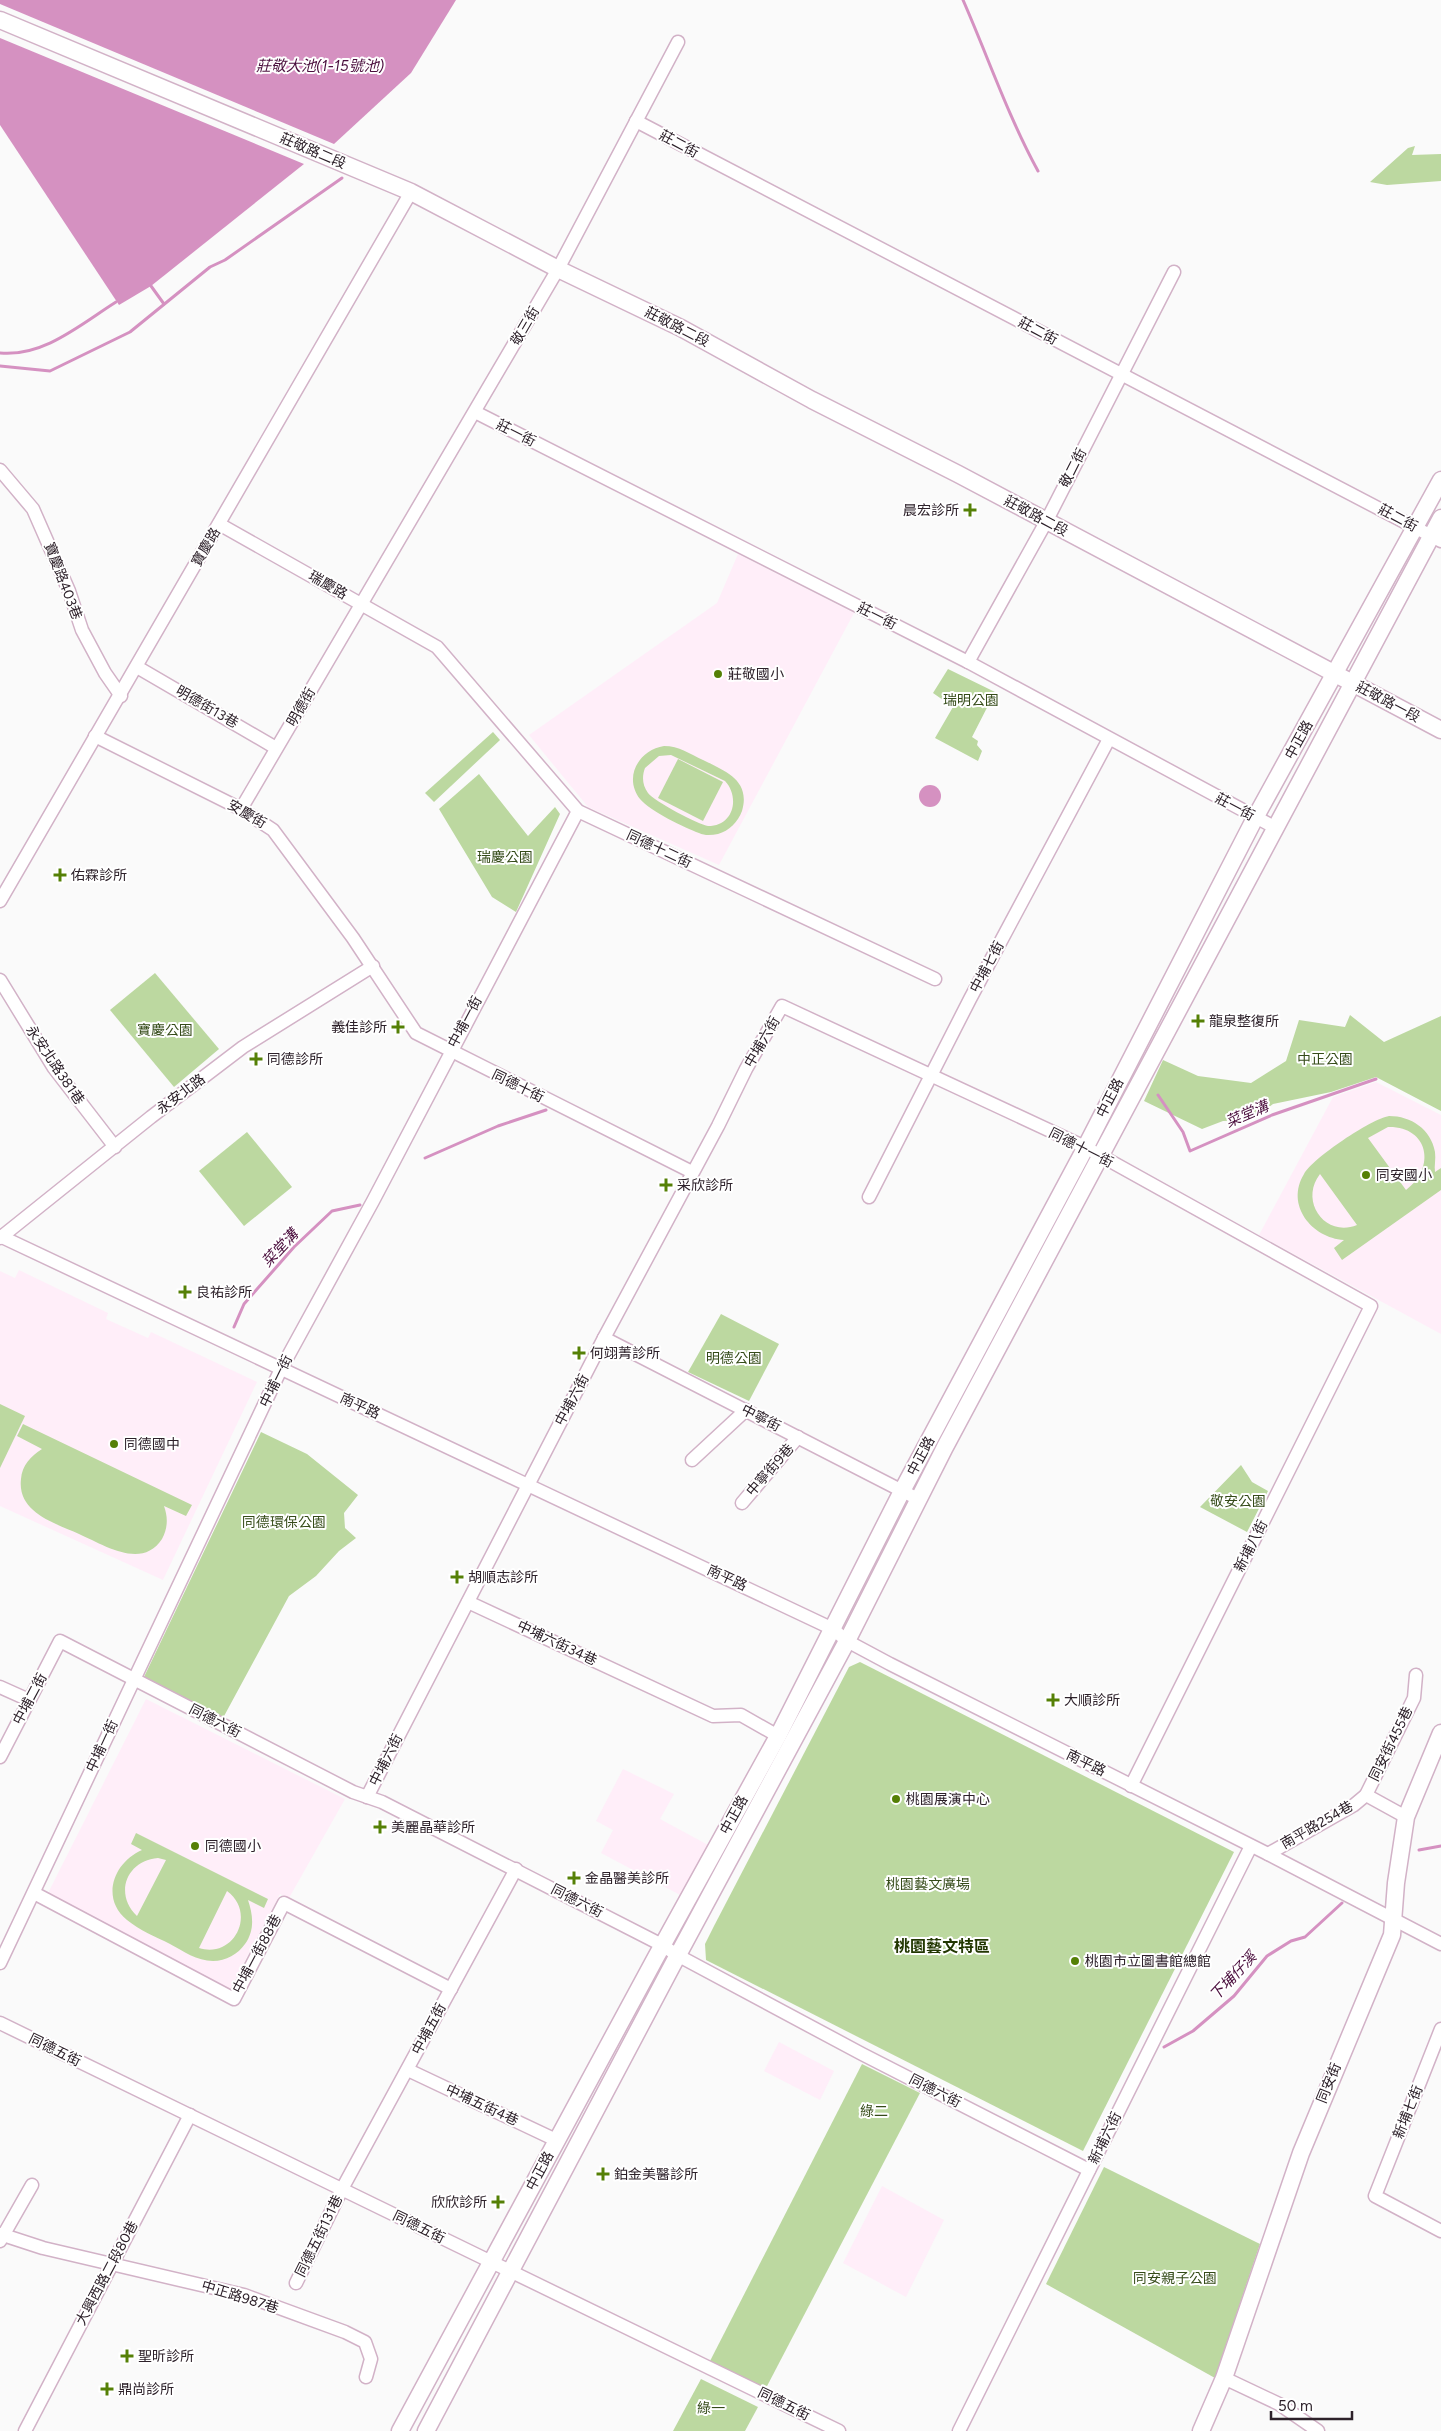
<svg xmlns="http://www.w3.org/2000/svg" width="1441" height="2431" viewBox="0 0 1441 2431" font-family="Figtree,'Noto Sans TC',sans-serif">
<style>
.built{fill:#ffeef9}
.green{fill:#bcd8a0;fill-rule:evenodd}
.water{fill:#d591c1}
.lines{fill:none;stroke-linecap:round;stroke-linejoin:round}
.stream{stroke:#d591c1;stroke-width:3}
.minor-casing{stroke:#d2b2c7;stroke-width:15}
.tertiary-casing{stroke:#d2b2c7;stroke-width:19}
.minor{stroke:#fff;stroke-width:12}
.tertiary{stroke:#fff;stroke-width:16}
.poi-dot{fill:#558006;stroke:#fff;stroke-width:2}
.labels{text-anchor:middle;dominant-baseline:central;stroke-width:4;stroke-linejoin:round;paint-order:stroke}
.street-label{font-size:14px;fill:#2d212a;stroke:#fff}
.poi-label{font-size:14px;fill:#2d212a;stroke:#fff;text-anchor:start}
.park-label{font-size:14px;fill:#354b19;stroke:#fff}
.water-label{font-size:15px;font-style:italic;fill:#4a0e3d;stroke:#fff}
.quarter-label{font-size:16px;font-weight:bold;fill:#223702;stroke:#fff}
</style>
<rect width="100%" height="100%" fill="#fafafa"/>
<!-- built -->
<g class="built">
<path d="M738 554 854 613 719 865 588 807 529 735 717 603Z"/>
<path d="M1376 1082 1441 1115V1334L1259 1235 1333 1097Z"/>
<path d="M19 1270 108 1313 106 1319 148 1338 151 1332 257 1382 163 1580 0 1506V1271L15 1278Z"/>
<path d="M146 1699 345 1799 289 1898 280 1894 230 1989 48 1893Z"/>
<path d="M623 1769 674 1794 660 1819 710 1846 682 1896 601 1853 613 1830 596 1821Z"/>
<path d="M779 2042 834 2071 820 2100 764 2071Z"/>
<path d="M882 2186 944 2220 906 2297 843 2263Z"/>
</g>
<!-- green -->
<g class="green">
<path d="M1415 146 1412 155 1441 154V181L1387 185 1370 182 1408 148Z"/>
<path d="M948 669 995 692 972 737 978 741 977 745 982 751 978 761 935 738 953 707 933 693Z"/>
<path d="M493 732 500 740 434 802 425 793Z"/>
<path d="M664 746C679 746 690 754 703 760 725 771 751 780 742 811 738 822 729 831 718 834 712 835 705 836 699 833 685 828 650 811 640 799 623 777 639 750 664 746ZM671 755 725 781C740 797 734 826 708 826 699 825 654 801 648 793 642 785 642 776 645 768L659 756Z"/>
<path d="M678 759 723 782 703 821 658 798Z"/>
<path d="M479 774 528 836 555 807 560 814 516 912 492 897 439 809Z"/>
<path d="M155 973 219 1049 174 1087 110 1010Z"/>
<path d="M1350 1015 1384 1042 1441 1016V1111L1376 1077 1331 1092 1273 1104 1252 1120 1223 1121 1202 1129 1144 1101 1163 1060 1198 1076 1251 1083 1286 1061 1299 1020 1345 1027Z"/>
<path d="M1389 1116C1411 1116 1431 1129 1435 1152 1436 1159 1434 1166 1435 1172L1441 1168V1190L1342 1260 1334 1248 1344 1240C1312 1238 1285 1205 1304 1174 1313 1158 1371 1119 1389 1116ZM1388 1127C1428 1126 1437 1167 1406 1190L1368 1138ZM1320 1174 1357 1225C1325 1238 1299 1201 1320 1174Z"/>
<path d="M247 1132 292 1187 244 1226 199 1171Z"/>
<path d="M721 1314 779 1344 749 1401 688 1372Z"/>
<path d="M0 1404 25 1416 0 1468Z"/>
<path d="M23 1424 192 1505 186 1516 164 1506C168 1517 168 1528 162 1539 142 1570 104 1545 79 1534 55 1523 17 1513 21 1479 22 1465 31 1456 42 1449L17 1436Z"/>
<path d="M261 1432 307 1454 358 1495 344 1513 345 1528 356 1538 339 1551 316 1576 289 1596 223 1718 144 1677Z"/>
<path d="M1241 1465 1252 1482 1268 1491 1247 1532 1200 1507Z"/>
<path d="M860 1662 1234 1852 1083 2151 706 1960 705 1944 714 1926 849 1667Z"/>
<path d="M136 1833 268 1899 264 1908 248 1900C253 1915 255 1930 245 1944 238 1954 226 1961 213 1961 197 1961 183 1951 170 1944 156 1937 139 1930 127 1920 100 1898 114 1862 142 1850L131 1844ZM158 1858 166 1860 137 1916C114 1894 126 1861 158 1858ZM227 1891C257 1913 234 1959 199 1948Z"/>
<path d="M862 2064 920 2093 765 2390 709 2363Z"/>
<path d="M1104 2167 1260 2244 1215 2378 1046 2284Z"/>
<path d="M701 2379 758 2407 745 2431H673Z"/>
</g>
<!-- water -->
<g class="water">
<path d="M0 0H456L411 73 334 144 0 4Z"/>
<path d="M0 38 304 164 151 286 119 305 0 125Z"/>
<circle cx="930" cy="796" r="11"/>
</g>
<g class="lines">
<!-- stream -->
<g class="stream">
<path d="M963 0C988 57 1008 116 1038 171"/>
<path d="M151 286 164 304"/>
<path d="M0 353C44 357 81 324 116 302"/>
<path d="M0 366 50 371 130 332 210 267 225 260 342 178"/>
<path d="M1158 1095 1183 1132 1190 1151 1272 1115 1376 1079"/>
<path d="M425 1158 498 1126 546 1110"/>
<path d="M234 1327 244 1304 294 1247 332 1211 360 1205"/>
<path d="M1419 1850 1441 1846"/>
<path d="M1164 2047 1193 2031 1234 1996 1267 1956 1291 1941 1305 1937 1342 1903"/>
</g>
<!-- minor casing -->
<g class="minor-casing">
<g id="minor">
<path d="M636 121 1441 541"/>
<path d="M475 412 968 662 1276 828"/>
<path d="M0 470 33 509 69 591 82 630 105 673 121 696"/>
<path d="M219 524 437 647 578 811 935 979"/>
<path d="M968 662 1046 522 1174 272"/>
<path d="M137 667 276 748"/>
<path d="M95 736 241 809 273 830 353 938 416 1033 692 1172"/>
<path d="M241 809 558 269 678 42"/>
<path d="M0 901 411 192"/>
<path d="M0 980 54 1068 115 1147"/>
<path d="M869 1197 970 999 1109 739"/>
<path d="M0 1236 833 1629 847 1641 890 1664 1268 1854 1441 1944"/>
<path d="M0 1238 151 1117 243 1047 373 966"/>
<path d="M604 1338 918 1499"/>
<path d="M692 1460 746 1410"/>
<path d="M742 1503 798 1437"/>
<path d="M468 1602 713 1716 741 1715 778 1736"/>
<path d="M0 1687 29 1700"/>
<path d="M0 1757 60 1641 353 1792 382 1802 662 1945 677 1955 862 2054 1089 2170"/>
<path d="M367 1797 604 1338 718 1126 746 1069 782 1006 1085 1147 1371 1306 1131 1786"/>
<path d="M1406 1817 1366 1795 1414 1698 1416 1675"/>
<path d="M1268 1854 1354 1805 1366 1795"/>
<path d="M34 1893 234 1999 284 1903 451 1989"/>
<path d="M0 1963 281 1369 373 1201 578 811"/>
<path d="M0 2023 839 2431"/>
<path d="M1441 2029 1375 2196 1441 2231"/>
<path d="M408 2070 556 2140"/>
<path d="M0 2234 43 2248 244 2295 345 2332 365 2342 371 2359 366 2377"/>
<path d="M0 2241 32 2185"/>
<path d="M296 2283 342 2189 516 1869"/>
<path d="M1224 2378 1279 2404 1318 2431"/>
<path d="M25 2431 190 2115"/>
<path d="M959 2431 1251 1846"/>
</g>
</g>
<!-- tertiary casing -->
<g class="tertiary-casing">
<g id="tertiary">
<path d="M0 20 411 192 558 269 681 328 812 400 958 474 1441 730"/>
<path d="M400 2431 656 1957 778 1736 902 1491 1080 1158 1255 818 1441 480"/>
<path d="M426 2431 672 1966 847 1641 945 1447 1441 518"/>
<path d="M1201 2431 1224 2378 1301 2153 1392 1935 1396 1883 1406 1817 1441 1733"/>
</g>
</g>
<!-- minor -->
<use href="#minor" class="minor"/>
<!-- tertiary -->
<use href="#tertiary" class="tertiary"/>
</g>
<!-- markers -->
<g class="poi-dot">
<path d="M967.5 502.5h5v5h5v5h-5v5h-5v-5h-5v-5h5z"/>
<circle cx="718" cy="674" r="5"/>
<path d="M57.5 867.5h5v5h5v5h-5v5h-5v-5h-5v-5h5z"/>
<path d="M1195.5 1013.5h5v5h5v5h-5v5h-5v-5h-5v-5h5z"/>
<path d="M395.5 1019.5h5v5h5v5h-5v5h-5v-5h-5v-5h5z"/>
<path d="M253.5 1051.5h5v5h5v5h-5v5h-5v-5h-5v-5h5z"/>
<circle cx="1366" cy="1175" r="5"/>
<path d="M663.5 1177.5h5v5h5v5h-5v5h-5v-5h-5v-5h5z"/>
<path d="M182.5 1284.5h5v5h5v5h-5v5h-5v-5h-5v-5h5z"/>
<path d="M576.5 1345.5h5v5h5v5h-5v5h-5v-5h-5v-5h5z"/>
<circle cx="114" cy="1444" r="5"/>
<path d="M454.5 1569.5h5v5h5v5h-5v5h-5v-5h-5v-5h5z"/>
<path d="M1050.5 1692.5h5v5h5v5h-5v5h-5v-5h-5v-5h5z"/>
<circle cx="896" cy="1799" r="5"/>
<path d="M377.5 1819.5h5v5h5v5h-5v5h-5v-5h-5v-5h5z"/>
<circle cx="195" cy="1846" r="5"/>
<path d="M571.5 1870.5h5v5h5v5h-5v5h-5v-5h-5v-5h5z"/>
<circle cx="1075" cy="1961" r="5"/>
<path d="M600.5 2166.5h5v5h5v5h-5v5h-5v-5h-5v-5h5z"/>
<path d="M495.5 2194.5h5v5h5v5h-5v5h-5v-5h-5v-5h5z"/>
<path d="M124.5 2348.5h5v5h5v5h-5v5h-5v-5h-5v-5h5z"/>
<path d="M104.5 2381.5h5v5h5v5h-5v5h-5v-5h-5v-5h5z"/>
</g>
<g class="labels">
<!-- street labels -->
<g class="street-label">
<text transform="translate(679 144) rotate(28)">莊二街</text>
<text transform="translate(313 151) rotate(23)">莊敬路二段</text>
<text transform="translate(525 326) rotate(-60)">敬三街</text>
<text transform="translate(677 327) rotate(27)">莊敬路二段</text>
<text transform="translate(1038 331) rotate(28)">莊二街</text>
<text transform="translate(516 433) rotate(27)">莊一街</text>
<text transform="translate(1073 468) rotate(-63)">敬二街</text>
<text transform="translate(1036 516) rotate(28)">莊敬路二段</text>
<text transform="translate(1398 518) rotate(28)">莊二街</text>
<text transform="translate(206 547) rotate(-60)">寶慶路</text>
<text transform="translate(63 581) rotate(69)">寶慶路403巷</text>
<text transform="translate(328 585) rotate(30)">瑞慶路</text>
<text transform="translate(877 616) rotate(27)">莊一街</text>
<text transform="translate(1388 702) rotate(28)">莊敬路一段</text>
<text transform="translate(207 707) rotate(30)">明德街13巷</text>
<text transform="translate(301 707) rotate(-60)">明德街</text>
<text transform="translate(1299 740) rotate(-61)">中正路</text>
<text transform="translate(1235 807) rotate(28)">莊一街</text>
<text transform="translate(247 814) rotate(30)">安慶街</text>
<text transform="translate(659 849) rotate(25)">同德十二街</text>
<text transform="translate(987 967) rotate(-62)">中埔七街</text>
<text transform="translate(465 1022) rotate(-62)">中埔一街</text>
<text transform="translate(762 1042) rotate(-60)">中埔六街</text>
<text transform="translate(55 1065) rotate(56)">永安北路381巷</text>
<text transform="translate(518 1086) rotate(26)">同德十街</text>
<text transform="translate(181 1094) rotate(-37)">永安北路</text>
<text transform="translate(1110 1098) rotate(-63)">中正路</text>
<text transform="translate(1081 1148) rotate(27)">同德十一街</text>
<text transform="translate(276 1381) rotate(-64)">中埔一街</text>
<text transform="translate(572 1400) rotate(-62)">中埔六街</text>
<text transform="translate(360 1406) rotate(25)">南平路</text>
<text transform="translate(761 1418) rotate(27)">中寧街</text>
<text transform="translate(921 1456) rotate(-62)">中正路</text>
<text transform="translate(770 1470) rotate(-49)">中寧街9巷</text>
<text transform="translate(1251 1546) rotate(-63)">新埔八街</text>
<text transform="translate(727 1578) rotate(25)">南平路</text>
<text transform="translate(557 1643) rotate(25)">中埔六街34巷</text>
<text transform="translate(30 1699) rotate(-62)">中埔二街</text>
<text transform="translate(215 1721) rotate(27)">同德六街</text>
<text transform="translate(1391 1744) rotate(-64)">同安街455巷</text>
<text transform="translate(102 1746) rotate(-65)">中埔一街</text>
<text transform="translate(386 1760) rotate(-63)">中埔六街</text>
<text transform="translate(1086 1763) rotate(26)">南平路</text>
<text transform="translate(734 1815) rotate(-61)">中正路</text>
<text transform="translate(1317 1825) rotate(-30)">南平路254巷</text>
<text transform="translate(577 1901) rotate(27)">同德六街</text>
<text transform="translate(257 1954) rotate(-62)">中埔一街88巷</text>
<text transform="translate(429 2029) rotate(-62)">中埔五街</text>
<text transform="translate(55 2050) rotate(26)">同德五街</text>
<text transform="translate(1329 2083) rotate(-68)">同安街</text>
<text transform="translate(935 2091) rotate(27)">同德六街</text>
<text transform="translate(482 2105) rotate(25)">中埔五街4巷</text>
<text transform="translate(1408 2112) rotate(-68)">新埔七街</text>
<text transform="translate(1105 2138) rotate(-64)">新埔六街</text>
<text transform="translate(540 2171) rotate(-62)">中正路</text>
<text transform="translate(419 2227) rotate(26)">同德五街</text>
<text transform="translate(319 2236) rotate(-64)">同德五街131巷</text>
<text transform="translate(107 2273) rotate(-62)">大興西路二段80巷</text>
<text transform="translate(240 2297) rotate(17)">中正路987巷</text>
<text transform="translate(784 2404) rotate(26)">同德五街</text>
</g>
<!-- poi labels -->
<g class="poi-label">
<text x="959" y="510" text-anchor="end">晨宏診所</text>
<text x="728" y="674">莊敬國小</text>
<text x="71" y="875">佑霖診所</text>
<text x="1209" y="1021">龍泉整復所</text>
<text x="387" y="1027" text-anchor="end">義佳診所</text>
<text x="267" y="1059">同德診所</text>
<text x="1376" y="1175">同安國小</text>
<text x="677" y="1185">采欣診所</text>
<text x="196" y="1292">良祐診所</text>
<text x="590" y="1353">何翊菁診所</text>
<text x="124" y="1444">同德國中</text>
<text x="468" y="1577">胡順志診所</text>
<text x="1064" y="1700">大順診所</text>
<text x="906" y="1799">桃園展演中心</text>
<text x="391" y="1827">美麗晶華診所</text>
<text x="205" y="1846">同德國小</text>
<text x="585" y="1878">金晶醫美診所</text>
<text x="1085" y="1961">桃園市立圖書館總館</text>
<text x="614" y="2174">鉑金美醫診所</text>
<text x="487" y="2202" text-anchor="end">欣欣診所</text>
<text x="138" y="2356">聖昕診所</text>
<text x="118" y="2389">鼎尚診所</text>
</g>
<!-- park labels -->
<g class="park-label">
<text x="971" y="700">瑞明公園</text>
<text x="505" y="857">瑞慶公園</text>
<text x="165" y="1030">寶慶公園</text>
<text x="1325" y="1059">中正公園</text>
<text x="734" y="1358">明德公園</text>
<text x="1238" y="1501">敬安公園</text>
<text x="284" y="1522">同德環保公園</text>
<text x="928" y="1884">桃園藝文廣場</text>
<text x="874" y="2111">綠二</text>
<text x="1175" y="2278">同安親子公園</text>
<text x="711" y="2408">綠一</text>
</g>
<!-- water labels -->
<g class="water-label">
<text x="320" y="66">莊敬大池(1-15號池)</text>
<text transform="translate(1247 1114) rotate(-23)">菜堂溝</text>
<text transform="translate(280 1248) rotate(-47)">菜堂溝</text>
<text transform="translate(1233 1976) rotate(-47)">下埔仔溪</text>
</g>
<!-- quarter labels -->
<g class="quarter-label">
<text x="942" y="1946">桃園藝文特區</text>
</g>
</g>
<!-- scale -->
<path d="M1271 2411v8h81v-8" fill="none" stroke="#2d212a" stroke-width="2.5"/>
<text x="1278" y="2411" font-size="15" fill="#2d212a" stroke="#ffffff" stroke-width="4" paint-order="stroke">50 m</text>
</svg>
